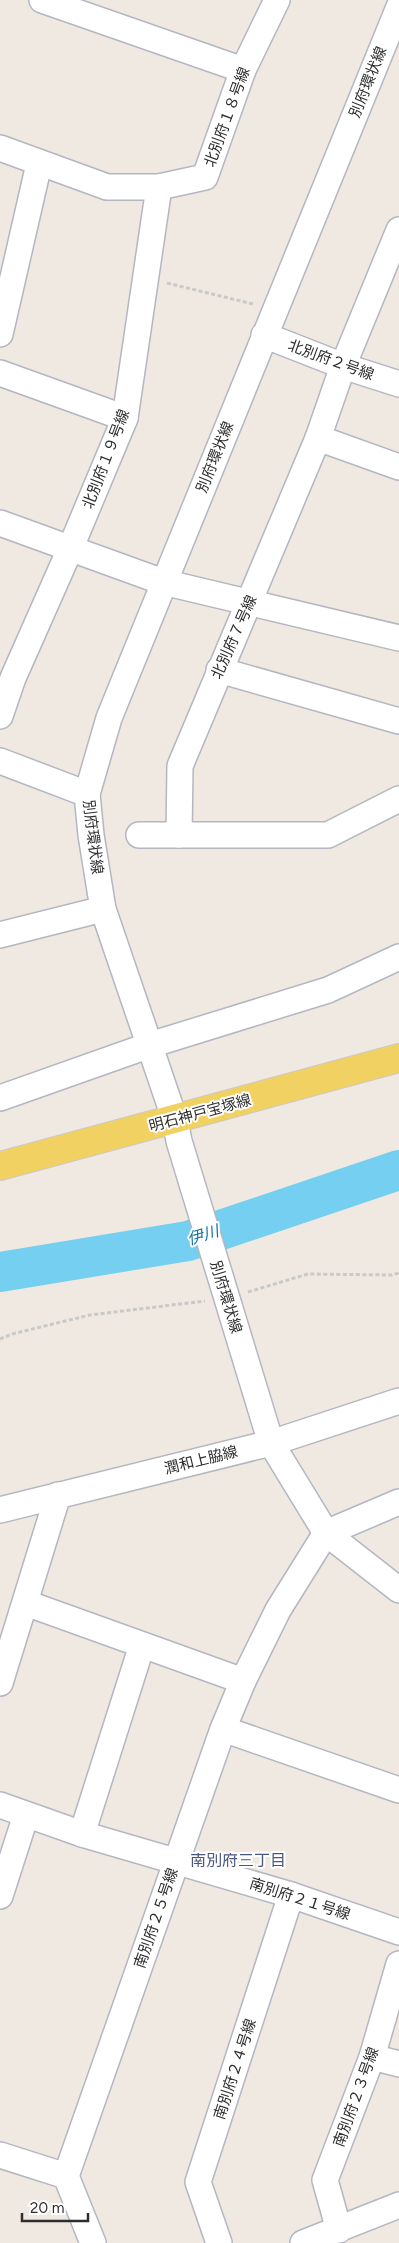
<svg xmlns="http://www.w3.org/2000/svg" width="399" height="2243" viewBox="0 0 399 2243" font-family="Figtree,'Noto Sans JP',sans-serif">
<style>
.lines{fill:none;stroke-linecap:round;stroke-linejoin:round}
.river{stroke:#75cff0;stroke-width:40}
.minor-casing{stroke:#b4b7c1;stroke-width:28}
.major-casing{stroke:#c9c9c9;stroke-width:30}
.path{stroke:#c9c9c9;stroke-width:3;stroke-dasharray:4 2.5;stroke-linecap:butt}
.minor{stroke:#fff;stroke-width:25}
.major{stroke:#f2d163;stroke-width:28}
.labels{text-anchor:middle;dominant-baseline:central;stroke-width:4;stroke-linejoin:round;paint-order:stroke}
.street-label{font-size:15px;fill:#2e2e2e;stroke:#fff}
.water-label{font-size:16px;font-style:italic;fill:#0d6fa3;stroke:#fff}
.neighbourhood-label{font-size:16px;fill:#4d5680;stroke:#fff}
</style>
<rect width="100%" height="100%" fill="#efe9e1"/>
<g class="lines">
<!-- river -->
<path class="river" d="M0 1272 188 1241 399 1170"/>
<!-- minor casing -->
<g class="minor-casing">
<g id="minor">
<path d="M42 0 243 70"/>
<path d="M399 7 109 718 87 794 91 835 103 909 175 1120 179 1141 271 1443 326 1533 399 1590"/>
<path d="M0 148 107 187H159L205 177 243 70 277 0"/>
<path d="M399 230 343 366 318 438 180 766 179 835H328L399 799"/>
<path d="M0 334 39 164"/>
<path d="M264 335 343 366 399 384"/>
<path d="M0 373 125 418"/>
<path d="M318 438 399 467"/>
<path d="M0 523 163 582 399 638"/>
<path d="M219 670 399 721"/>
<path d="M0 716 13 678 71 547 125 418 159 187"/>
<path d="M0 761 87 794"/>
<path d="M139 835H179"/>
<path d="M0 935 103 909"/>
<path d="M0 1098 150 1045 328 990 399 957"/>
<path d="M0 1510 271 1443 399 1401"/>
<path d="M26 1603 243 1681"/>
<path d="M0 1683 58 1495"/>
<path d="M223 1729 399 1790"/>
<path d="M0 1805 82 1834 291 1895 399 1932"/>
<path d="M82 1834 142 1645"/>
<path d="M0 1896 26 1815"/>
<path d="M372 2057 399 2064"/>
<path d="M0 2155 66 2176 93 2243"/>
<path d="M66 2176 223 1729 243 1681 278 1610 326 1533 399 1502"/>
<path d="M339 2230 325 2180 372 2057 399 1964"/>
<path d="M219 2243 198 2182 291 1895"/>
<path d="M303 2243 399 2205"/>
</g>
</g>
<!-- major casing -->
<g class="major-casing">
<path id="major" d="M0 1166 399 1058"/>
</g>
<!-- path -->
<g class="path">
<path d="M167 283 253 304"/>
<path d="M248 1292 308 1274 392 1275 399 1273"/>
<path d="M0 1339 12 1334 90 1315 205 1301"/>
</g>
<!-- minor -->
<use href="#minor" class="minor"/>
<!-- major -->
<use href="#major" class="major"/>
</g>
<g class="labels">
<!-- street labels -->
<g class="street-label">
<text transform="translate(368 82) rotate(-68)">別府環状線</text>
<text transform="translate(227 117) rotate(-70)">北別府１８号線</text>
<text transform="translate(331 360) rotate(20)">北別府２号線</text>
<text transform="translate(215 457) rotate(-68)">別府環状線</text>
<text transform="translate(106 459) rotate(-69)">北別府１９号線</text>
<text transform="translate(234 637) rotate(-66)">北別府７号線</text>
<text transform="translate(93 837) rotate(83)">別府環状線</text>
<text transform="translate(200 1113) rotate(-15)">明石神戸宝塚線</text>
<text transform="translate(226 1297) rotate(73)">別府環状線</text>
<text transform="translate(201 1460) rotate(-14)">潤和上脇線</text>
<text transform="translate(300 1899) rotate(18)">南別府２１号線</text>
<text transform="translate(156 1918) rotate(-71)">南別府２５号線</text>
<text transform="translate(235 2069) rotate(-72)">南別府２４号線</text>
<text transform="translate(356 2097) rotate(-70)">南別府２３号線</text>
</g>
<!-- water labels -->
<g class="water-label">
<text transform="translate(203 1235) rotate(-17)">伊川</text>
</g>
<!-- neighbourhood labels -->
<g class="neighbourhood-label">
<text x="238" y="1860">南別府三丁目</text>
</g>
</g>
<!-- scale -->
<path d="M22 2213v8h66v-8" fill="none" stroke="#2e2e2e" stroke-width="2.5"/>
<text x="30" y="2213" font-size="15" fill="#2e2e2e" stroke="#ffffff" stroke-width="4" paint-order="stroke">20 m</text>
</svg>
